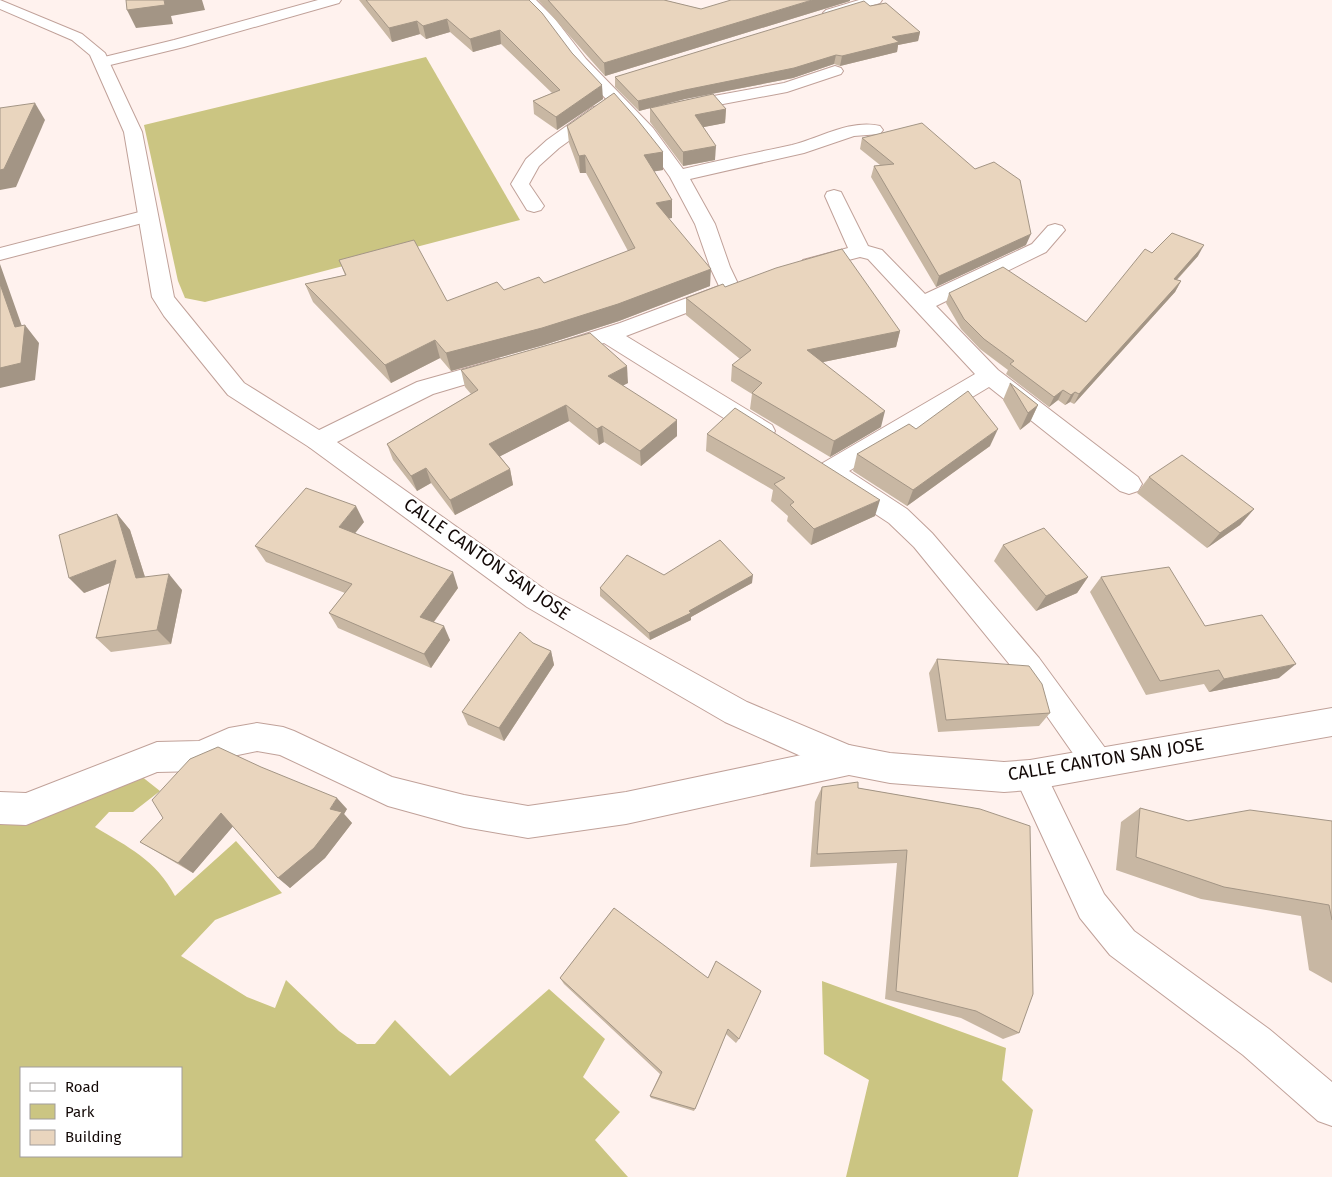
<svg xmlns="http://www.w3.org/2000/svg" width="1332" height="1177" viewBox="0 0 1332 1177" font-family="'Fira Sans',sans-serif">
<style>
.green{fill:#cbc582;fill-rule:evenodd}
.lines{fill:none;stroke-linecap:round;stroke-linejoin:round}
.street-casing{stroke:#c0a199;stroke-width:2}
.secondary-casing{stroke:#c0a199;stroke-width:2}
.street{fill:#fff;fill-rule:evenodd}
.secondary{fill:#fff;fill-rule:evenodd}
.wall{fill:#c8b7a3}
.shaded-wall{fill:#a39585}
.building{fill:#e9d5be;stroke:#a39585}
.labels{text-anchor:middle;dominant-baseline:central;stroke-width:5;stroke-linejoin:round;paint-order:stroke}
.street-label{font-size:18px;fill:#130907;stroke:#fff}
</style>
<rect width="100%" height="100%" fill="#fff2ee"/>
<!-- green -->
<g class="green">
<path d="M426 57 520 220 205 302 185 298 178 281 144 125Z"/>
<path d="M136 772 160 791 133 812H109L95 827C128 847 156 860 175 896L236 841 282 893 215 920 181 956 247 997 275 1008 286 980 339 1031 357 1044H375L395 1020 450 1076 549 989 605 1039 583 1077 620 1112 595 1140 628 1177H0V825ZM21 1068H181V1156H21Z"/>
<path d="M822 981 1006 1048 1002 1080 1033 1110 1018 1177H846L869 1080 824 1054Z"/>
</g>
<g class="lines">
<!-- street casing -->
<g class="street-casing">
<g id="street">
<path d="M318 0H341L339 3 184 47 102 67 96 65 94 62 96 59 174 40Z"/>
<path d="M521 0H536L555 19 586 59 653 128 683 169C719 160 755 153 792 145 820 138 850 119 880 126L883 130 880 134 854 136 804 153 690 179 715 224 730 267 740 288 737 293 728 297 626 336 772 425 775 431 772 437 763 440 754 437 604 343 559 358 551 355 548 350 551 345 620 323 719 286 710 267 695 224 670 177 641 136 574 65 545 25Z"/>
<path d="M859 0H882L880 3 831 18 826 16 823 13 826 10Z"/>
<path d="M835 66 841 68 843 71 841 74 787 92 681 112 675 111 672 107 675 103 681 102 784 83Z"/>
<path d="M599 106 605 107 608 111 605 115 559 148 539 166 529 184 544 206 541 210 534 212 527 210 511 184 526 159 547 140 593 107Z"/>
<path d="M834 190 841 192 868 246 882 250 925 294 1032 244 1048 226 1055 224 1062 226 1065 230 1046 252 936 306 998 370 1138 477 1142 484 1138 491 1129 494 1120 491 989 387 849 471 907 509 932 533 1039 658 1108 752 1113 762 1108 772 1097 777 1086 772 1019 676 914 547 889 523 821 478 818 471 821 464 975 374 868 259 860 257 810 270 803 268 800 264 803 260 848 248 825 196 827 192Z"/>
<path d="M147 210 154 212 157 216 154 220 0 260V248Z"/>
<path d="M499 359 507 362 510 367 507 372 433 394 327 447 318 450 309 447 306 441 309 435 417 382Z"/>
<path d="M257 723 283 727 294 731 392 777 464 795 528 806 626 792 849 745 860 750 865 760 860 770 849 775 626 824 528 838 464 827 388 806 280 755 257 751 233 756 201 771 157 772 26 825 0 824V792L26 793 157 742 199 741 229 728Z"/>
<path d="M1030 760 1041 764 1104 894 1134 931 1269 1029 1332 1082V1126L1318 1121 1243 1055 1110 955 1080 918 1014 775 1019 764Z"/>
</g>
</g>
<!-- secondary casing -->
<g class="secondary-casing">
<path id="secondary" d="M0 0 82 34 105 53 142 132 174 297 244 383 327 435 547 591 747 702 849 745 890 753 1004 762 1030 760 1332 708V736L1030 790 1004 792 890 783 849 775 803 757 725 722 527 607 309 447 228 395 164 316 152 297 124 132 90 55 72 40 0 9Z"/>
</g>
<!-- street -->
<use href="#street" class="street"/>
<!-- secondary -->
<use href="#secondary" class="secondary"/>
</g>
<!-- wall -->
<g class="wall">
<path d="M359 0H529L603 99 557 130 534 114 533 101 552 93 501 44 473 52 450 32 426 39 420 34 392 42Z"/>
<path d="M538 0H664L701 9 850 1 605 76Z"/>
<path d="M870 6 920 32 918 41 898 45 897 52 840 66 834 64 793 78 685 99 639 111 615 87V77Z"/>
<path d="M650 108 726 109 725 123 703 127 715 160 683 166 650 122Z"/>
<path d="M567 126 663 152V170L654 171 672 218H668L710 286 619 321 544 345 451 371 440 358 391 383 313 302 305 284 345 275 339 260 447 301 544 283 628 251 586 173H580L569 143Z"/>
<path d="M862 138 975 169 1026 245 936 287 871 177 874 166 880 165 860 149Z"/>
<path d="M1152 253 1198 256 1177 280 1181 281 1175 292 1074 404 1070 402 1065 405 1058 400 1049 407 1006 374 1008 370 980 349 961 329 946 303 949 293 1086 322Z"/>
<path d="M725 287 900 331 896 347 823 362 881 427 830 457 750 409 752 394 731 381 732 365 740 359 686 315V298Z"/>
<path d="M461 370 628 383 623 385 677 436 641 466 604 442 599 445 569 421 500 456 510 469 513 485 455 515 431 483 417 491 393 460 387 444 471 394 465 387Z"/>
<path d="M1010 383 1038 405 1030 422 1020 430 1003 400Z"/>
<path d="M916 429 990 446 907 506 853 471 857 454Z"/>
<path d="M707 434 875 516 811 545 787 521 788 516 771 501 773 490 706 451Z"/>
<path d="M1149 477 1254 509 1240 525 1207 548 1137 493Z"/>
<path d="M117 514 130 530 145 577 182 590 171 644 111 652 96 638 110 583 84 593Z"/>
<path d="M364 522 355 533 458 588 434 622 450 640 431 668 338 628 329 613 345 593 266 562 255 546Z"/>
<path d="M1003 545 1088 577 1077 593 1036 611 994 561Z"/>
<path d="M664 575 752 583 691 617V620L650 640 600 596V588Z"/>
<path d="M1101 577 1205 626 1279 678 1209 692 1204 684 1146 695 1090 592Z"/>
<path d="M533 643 551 651 554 665 504 741 468 725 462 712Z"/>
<path d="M937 659 1050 713 1039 726 938 732 929 673Z"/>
<path d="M822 787 858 788 980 809 1019 1033 1003 1039 961 1018 885 999 897 863 810 867 815 802Z"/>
<path d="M1140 808 1188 821H1332V983L1309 970 1301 916 1201 899 1116 870 1121 822Z"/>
<path d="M347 809 344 814 352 823 325 858 290 888 233 826 193 873 140 842 163 818Z"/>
<path d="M614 908 739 1039 736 1043 726 1034 694 1111 651 1098 650 1096 660 1074 564 984 560 978Z"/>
</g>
<!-- shaded-wall -->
<g class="shaded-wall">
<path d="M164 0H202L205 10 171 16 173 24 136 28 127 10Z"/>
<path d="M812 0H850V1L605 76 604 63Z"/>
<path d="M447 19 450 32 426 39 423 26Z"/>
<path d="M417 21 420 34 392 42 389 28Z"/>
<path d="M500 30 501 44 473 52 470 39Z"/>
<path d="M920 32 918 41 898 45 897 52 840 66 842 56 892 37Z"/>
<path d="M836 55 834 64 793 78 685 99 639 111 638 101 685 90Z"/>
<path d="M602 85 603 99 557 130 556 117Z"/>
<path d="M35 103 45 120 16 187 0 190V170Z"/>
<path d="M726 109 725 123 694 129 695 115Z"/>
<path d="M716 146 715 160 683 166V152Z"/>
<path d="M663 152V170L645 173 644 155Z"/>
<path d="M585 155 586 173H580L579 156Z"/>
<path d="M672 200V218L656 221V203Z"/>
<path d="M1031 234 1026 245 936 287 939 276Z"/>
<path d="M1204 245 1198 256 1168 289 1174 279Z"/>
<path d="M0 264 24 332 25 325 39 343 35 380 0 388Z"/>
<path d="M711 269 710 286 619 321 544 345 451 371 446 353Z"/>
<path d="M1181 281 1175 292 1074 404 1079 394Z"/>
<path d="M900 331 896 347 804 366 807 350Z"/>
<path d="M435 340 440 358 391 383 385 365Z"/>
<path d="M627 366 628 383 609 393 608 376Z"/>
<path d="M1063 390 1058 400 1049 407 1054 397Z"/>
<path d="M1075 392 1070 402 1065 405 1071 395Z"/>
<path d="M566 405 569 421 493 460 489 444Z"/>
<path d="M1038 405 1030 422 1020 430 1028 413Z"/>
<path d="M885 411 881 427 830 457 834 441Z"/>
<path d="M677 420V436L641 466 640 451Z"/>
<path d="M602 426 604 442 599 445 597 429Z"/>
<path d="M998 429 990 446 907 506 913 490Z"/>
<path d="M426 468 431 483 417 491 411 476Z"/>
<path d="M510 469 513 485 455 515 450 500Z"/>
<path d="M880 500 875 516 811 545 814 529Z"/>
<path d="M356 506 364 522 348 542 339 527Z"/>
<path d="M1254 509 1240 525 1207 548 1220 533Z"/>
<path d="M117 514 130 530 150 593 136 578Z"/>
<path d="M116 560 130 575 84 593 69 578Z"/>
<path d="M453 572 458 588 427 631 420 617Z"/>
<path d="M169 574 182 590 171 644 157 630Z"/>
<path d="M753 575 752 583 691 617V620L650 640 649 633Z"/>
<path d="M1088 577 1077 593 1036 611 1046 596Z"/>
<path d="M444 626 450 640 431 668 424 654Z"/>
<path d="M551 651 554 665 504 741 499 728Z"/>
<path d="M1296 664 1279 678 1209 692 1224 679Z"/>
<path d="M337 798 347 809 344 814 352 823 325 858 290 888 278 878 330 809Z"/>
<path d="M221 813 235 824 193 873 178 863Z"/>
</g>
<!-- building -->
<g class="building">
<path d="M126 0H164L165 5 127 10Z"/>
<path d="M366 0H529L542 13 572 53 602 85 556 117 533 101 560 90 500 30 470 39 447 19 423 26 417 21 389 28Z"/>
<path d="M548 0H664L701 9 731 0H812L604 63Z"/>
<path d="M864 1 870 6 886 3 920 32 892 37 899 42 842 56 836 55 794 68 685 90 638 101 615 77Z"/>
<path d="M614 93 636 118 663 152 644 155 672 200 656 203 711 269 618 304 542 328 446 353 435 340 385 365 305 284 346 275 339 260 414 240 447 301 497 282 504 290 539 277 544 283 635 248 585 155 579 156 567 126Z"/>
<path d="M713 94 726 109 695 115 716 146 683 152 650 108Z"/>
<path d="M35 103 4 169 0 170V108Z"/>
<path d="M922 123 975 169 994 162 1020 180 1031 234 939 276 874 166 894 164 862 138Z"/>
<path d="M1172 233 1204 245 1174 279 1181 281 1079 394 1075 392 1071 395 1063 390 1054 397 1010 364 1014 361 984 339 964 319 949 293 1003 267 1086 322 1145 249 1152 253Z"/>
<path d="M842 249 900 331 807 350 885 411 834 441 752 393 762 383 732 365 751 350 686 298 723 284 725 287 776 268Z"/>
<path d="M0 284 15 327 25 325 21 363 0 368Z"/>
<path d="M590 333 627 366 608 376 677 420 640 451 602 426 597 429 566 405 489 444 510 469 450 500 426 468 411 476 387 444 478 390 461 370Z"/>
<path d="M1010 383 1038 405 1028 413Z"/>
<path d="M968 391 998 429 913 490 857 454 909 424 916 429Z"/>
<path d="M735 408 880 500 814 529 790 505 794 502 774 484 785 478 707 434Z"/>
<path d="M1182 455 1254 509 1220 533 1149 477Z"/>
<path d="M306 488 356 506 339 527 453 572 420 617 444 626 424 654 329 613 352 584 255 546Z"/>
<path d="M117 514 136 578 169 574 157 630 96 638 116 560 69 578 59 535Z"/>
<path d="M1044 528 1088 577 1046 596 1003 545Z"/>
<path d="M720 540 753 575 689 611 691 613 649 633 600 588 627 555 664 575Z"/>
<path d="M1169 567 1205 626 1262 615 1296 664 1224 679 1219 670 1160 681 1101 577Z"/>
<path d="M520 632 533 643 551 651 499 728 462 712Z"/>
<path d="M937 659 1029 666 1042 684 1050 713 946 720Z"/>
<path d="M218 747 261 767 337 798 330 809 342 812 314 848 278 878 221 813 178 863 140 842 163 818 152 800 190 759Z"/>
<path d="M858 782V788L980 809 1030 826 1033 994 1019 1033 976 1011 896 991 907 850 817 854 822 787Z"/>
<path d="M1140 808 1188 821 1250 810 1332 821V920L1329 905 1224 887 1136 857Z"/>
<path d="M614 908 708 978 716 961 761 991 739 1039 728 1029 695 1109 650 1096 662 1072 560 978Z"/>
</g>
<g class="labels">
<!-- street labels -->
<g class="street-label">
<text transform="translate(487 559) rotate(35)">CALLE CANTON SAN JOSE</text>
<text transform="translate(1106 759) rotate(-9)">CALLE CANTON SAN JOSE</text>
</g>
</g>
<!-- legend -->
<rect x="20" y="1067" width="162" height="90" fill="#ffffff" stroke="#a19d9c"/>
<rect x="30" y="1083" width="25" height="8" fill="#ffffff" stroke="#a19d9c"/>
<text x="65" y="1092" font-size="15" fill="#130907">Road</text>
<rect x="30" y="1104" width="25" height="15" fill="#cbc582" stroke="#a19d9c"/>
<text x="65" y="1117" font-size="15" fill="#130907">Park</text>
<rect x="30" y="1130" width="25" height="15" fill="#e9d5be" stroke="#a19d9c"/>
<text x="65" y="1142" font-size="15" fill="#130907">Building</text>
</svg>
